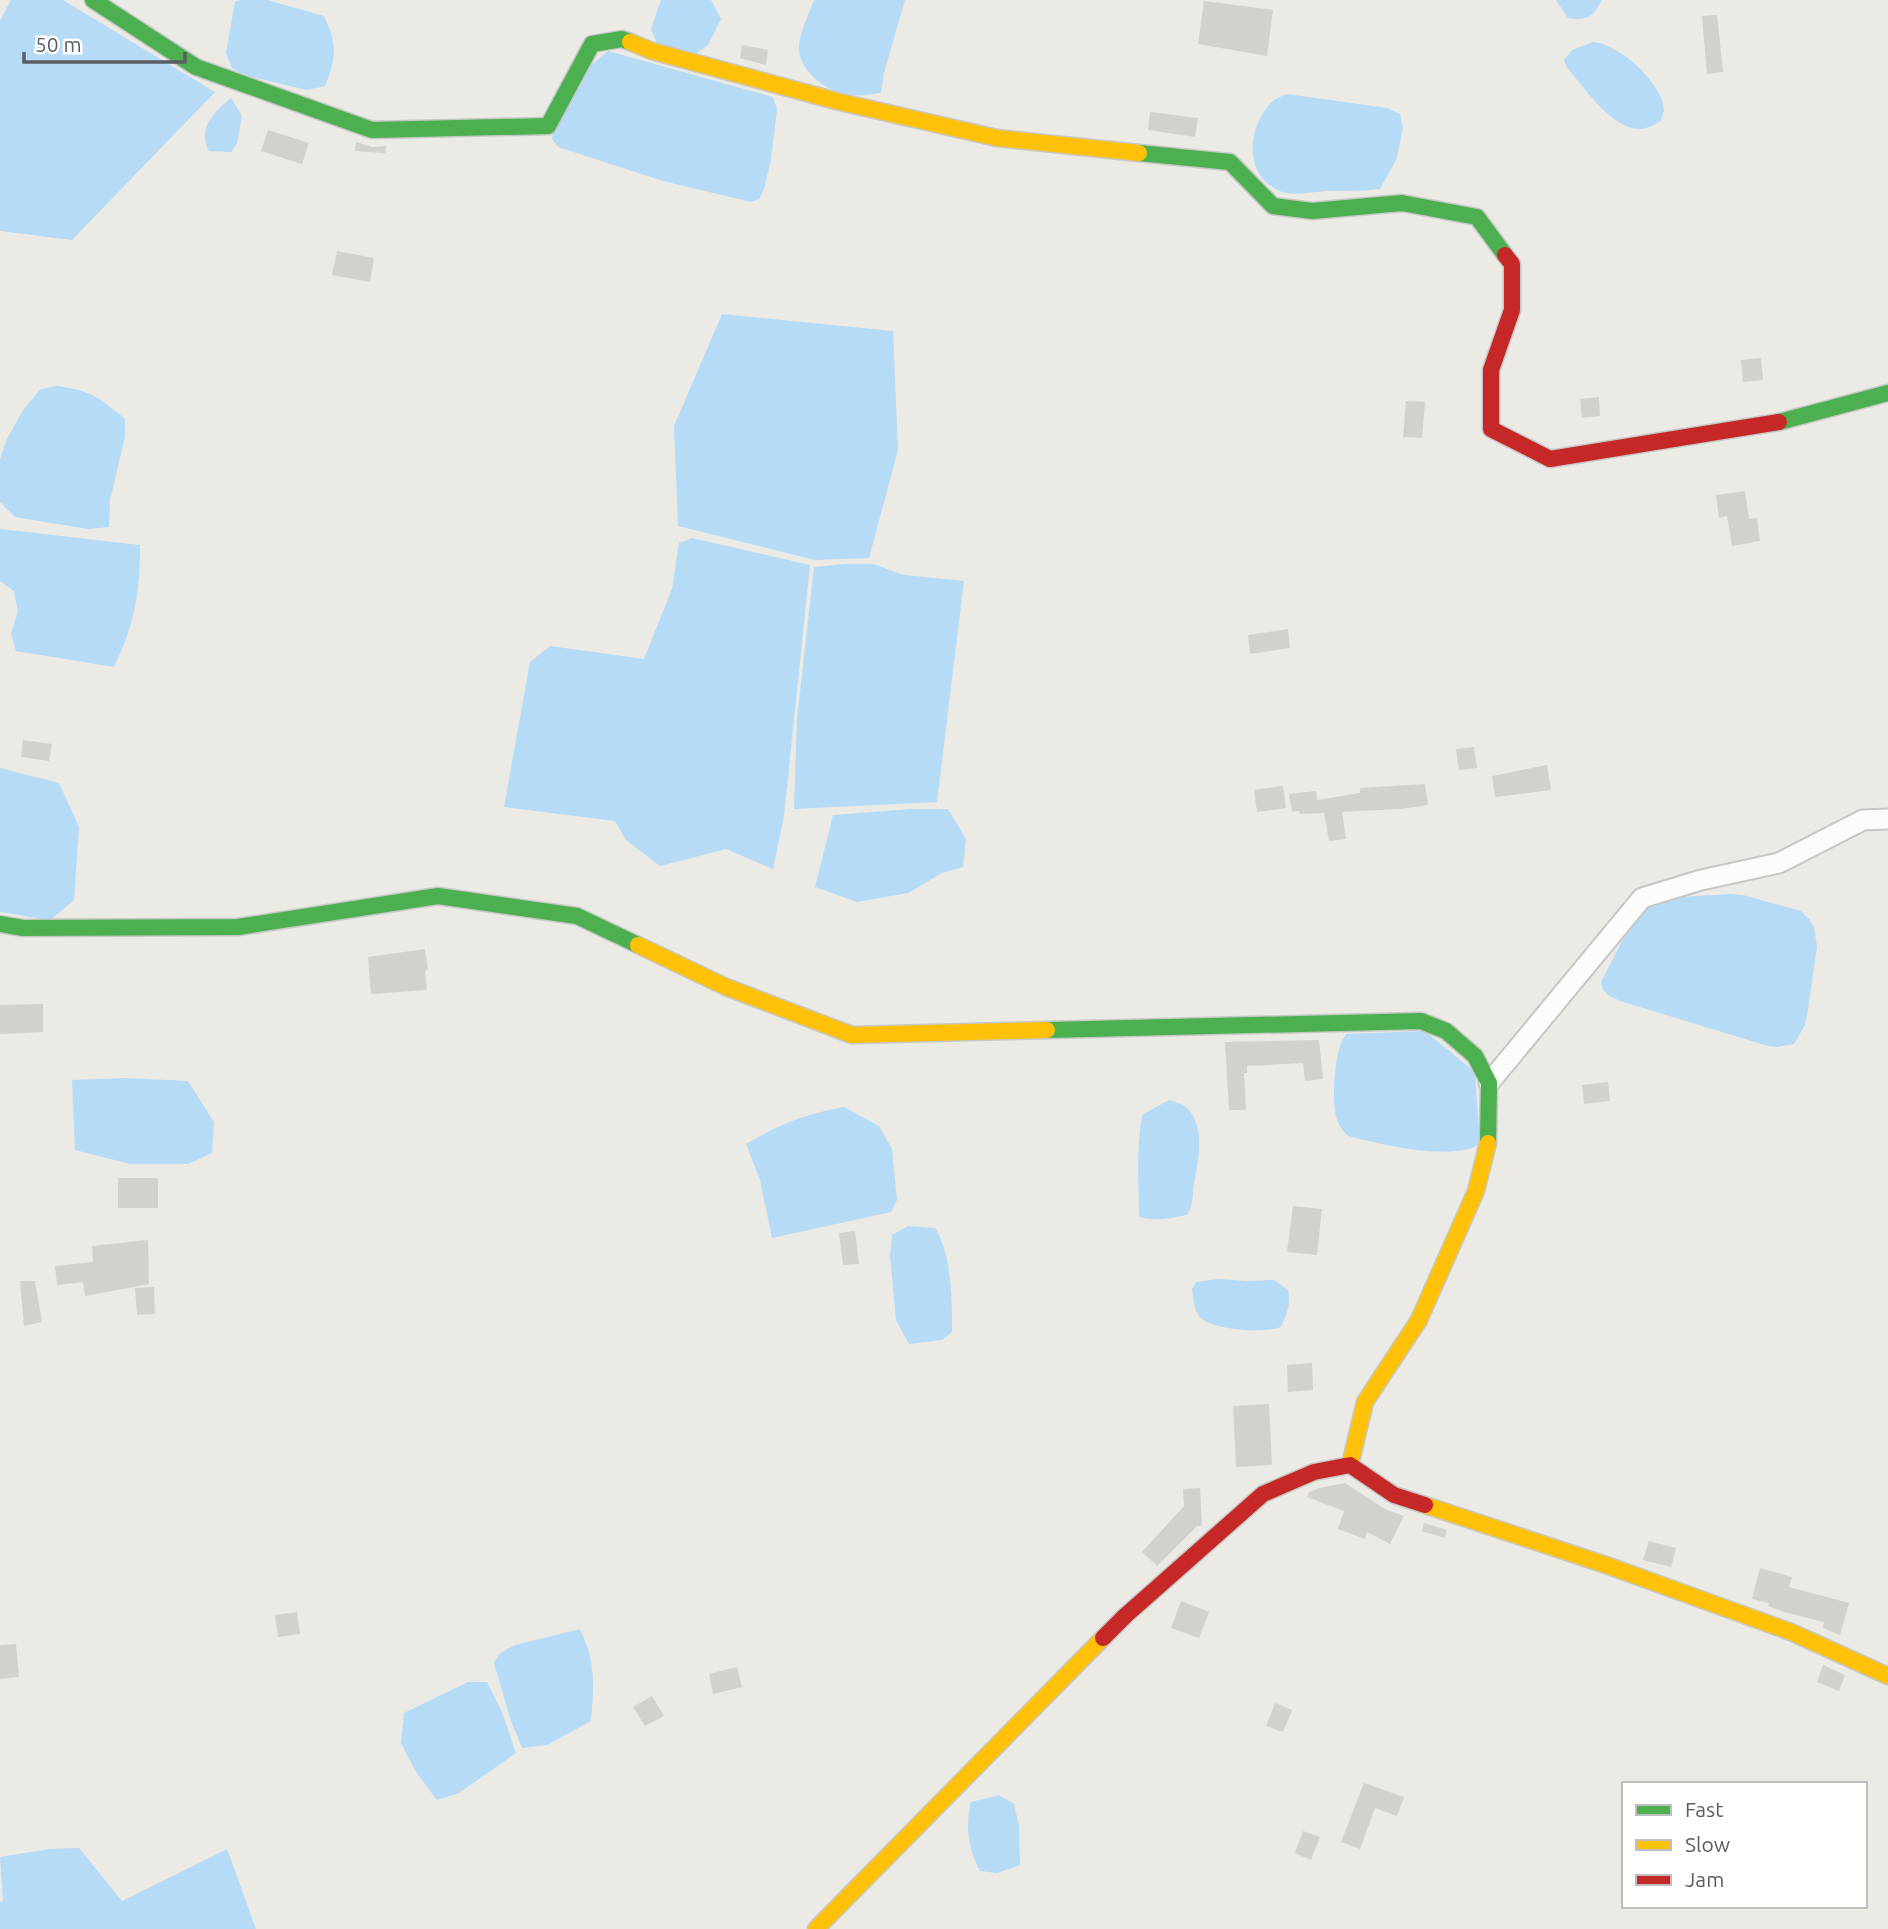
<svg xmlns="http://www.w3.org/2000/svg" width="1888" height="1929" viewBox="0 0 1888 1929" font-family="Ubuntu,sans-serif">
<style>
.water{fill:#b6dbf7}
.building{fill:#d2d1ce}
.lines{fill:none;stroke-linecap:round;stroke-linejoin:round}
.street-casing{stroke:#c6c7c5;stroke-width:23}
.fast-casing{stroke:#c6c8c6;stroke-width:19}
.slow-casing{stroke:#c6c8c6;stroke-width:19}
.jam-casing{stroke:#c6c8c6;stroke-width:19}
.street{stroke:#fcfcfb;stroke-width:19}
.fast{stroke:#4caf50;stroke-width:16}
.slow{stroke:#ffc107;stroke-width:16}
.jam{stroke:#c62828;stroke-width:16}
</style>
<rect width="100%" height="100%" fill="#ebeae4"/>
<!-- water -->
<g class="water">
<path d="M11 0H63L215 92 72 240 0 231V21Z"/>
<path d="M240 0H267L324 16C337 44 337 57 325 86L307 90 244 75 232 68 226 53 235 2Z"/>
<path d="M661 0H711L721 19 708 45 695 54 657 43 651 29Z"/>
<path d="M814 0H905L884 73 881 93C872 94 862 96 853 95 830 94 799 73 799 48 799 33 809 14 814 0Z"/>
<path d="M1556 0H1602C1593 17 1587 21 1568 18Z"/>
<path d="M1593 42C1618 43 1663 83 1664 110 1664 111 1661 120 1661 121 1656 123 1651 127 1646 128 1615 136 1585 87 1567 68L1564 60 1572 50Z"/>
<path d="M608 51 773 97 777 109 771 160 764 189 759 199 751 202 663 181 558 147 552 139 556 115 583 72Z"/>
<path d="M1287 94 1387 108 1400 114 1403 127 1397 158 1380 189C1364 191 1348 191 1331 191 1316 191 1297 196 1282 192 1243 178 1246 126 1273 101 1276 98 1283 96 1287 94Z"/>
<path d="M231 98 242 116 237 143 231 152 209 151C197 128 214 112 231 98Z"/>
<path d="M722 314 893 331 898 450 869 558 815 560 678 526 674 426Z"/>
<path d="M56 386C90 390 99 397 125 419V437L110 500 109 527 88 529 15 517 0 502V459L7 439 23 410 41 389Z"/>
<path d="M0 529 140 545C140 593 135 623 114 667L16 651 11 633 18 612 14 591 0 581Z"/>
<path d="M692 538 810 565 784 816 773 869 726 849 660 866 626 840 615 821 504 807 530 662 550 646 644 659 672 589 679 543Z"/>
<path d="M845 564H873L904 575 964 581 937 802 794 809 797 719 814 567Z"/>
<path d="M0 768 59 783 79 827 74 900 50 920 0 912Z"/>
<path d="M912 809H948L966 839 963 867 942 873 908 893 857 902 815 887 833 815Z"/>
<path d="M1730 894 1743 895 1801 911 1809 919 1814 927 1817 947 1807 1016 1805 1025 1794 1044 1777 1047 1768 1046 1620 1001 1608 995 1603 990 1601 982 1636 914 1649 904 1665 898Z"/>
<path d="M1425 1031 1475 1072 1480 1144C1451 1162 1380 1144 1348 1136 1342 1130 1338 1124 1336 1116 1332 1097 1334 1049 1346 1034Z"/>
<path d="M127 1078 188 1081 214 1122 212 1153 188 1164H130L75 1150 72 1080Z"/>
<path d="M1169 1100C1176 1103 1183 1103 1188 1109 1206 1129 1198 1161 1194 1184 1192 1195 1194 1205 1187 1215 1170 1218 1156 1222 1139 1217 1139 1183 1136 1149 1142 1115Z"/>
<path d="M844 1107 879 1126 892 1149 897 1200 891 1212 772 1238 760 1180 746 1144C782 1123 803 1115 844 1107Z"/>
<path d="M908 1226 935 1228C952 1254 952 1302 952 1332L942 1340 909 1344 896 1320 890 1256 892 1235Z"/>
<path d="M1218 1279 1246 1281 1274 1280 1288 1290C1291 1304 1287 1314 1281 1327 1265 1334 1209 1330 1199 1316 1194 1309 1193 1297 1192 1289L1196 1282Z"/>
<path d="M580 1629C596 1663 594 1685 591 1721L547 1745 522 1748 511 1721 494 1663 500 1653 515 1645Z"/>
<path d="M468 1682H487L502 1712 516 1753 459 1793 437 1800 416 1772 401 1743 404 1713Z"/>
<path d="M999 1795 1014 1804 1019 1826 1020 1865 997 1873 980 1871C968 1848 965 1827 971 1802Z"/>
<path d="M79 1848 122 1901 227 1849 256 1929H0V1902L3 1901 0 1857 49 1849Z"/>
</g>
<!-- building -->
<g class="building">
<path d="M1204 1 1273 10 1267 56 1198 44Z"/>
<path d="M1717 15 1723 72 1707 74 1702 16Z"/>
<path d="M742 45 768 50 766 65 740 58Z"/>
<path d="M1150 112 1198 118 1195 137 1148 130Z"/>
<path d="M268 130 309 143 302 164 261 151Z"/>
<path d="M356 142 372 147 386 146 385 153 355 151Z"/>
<path d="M337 251 374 258 370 282 332 275Z"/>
<path d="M1761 358 1763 380 1743 382 1741 360Z"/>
<path d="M1599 397 1600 416 1582 418 1580 399Z"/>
<path d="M1406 401 1425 402 1422 438 1403 437Z"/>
<path d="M1745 491 1749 519 1757 518 1760 541 1732 546 1727 516 1719 518 1716 495Z"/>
<path d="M1288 629 1290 648 1250 654 1248 635Z"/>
<path d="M23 740 52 744 49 761 21 757Z"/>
<path d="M1474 747 1477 768 1459 770 1456 749Z"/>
<path d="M1547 765 1551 790 1495 797 1492 776Z"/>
<path d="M1425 784 1428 805 1401 809 1342 812 1346 839 1329 841 1324 813 1300 814 1299 811 1292 812 1289 794 1316 791 1317 800 1360 793V788Z"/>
<path d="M1283 786 1286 808 1257 812 1254 790Z"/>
<path d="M425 949 428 970 425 971 427 990 371 994 368 957Z"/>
<path d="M43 1004V1032L0 1034V1005Z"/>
<path d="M1319 1040 1323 1079 1305 1081 1303 1063 1247 1066V1073H1244L1246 1110H1229L1225 1042Z"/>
<path d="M1608 1082 1610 1101 1584 1104 1582 1085Z"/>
<rect x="118" y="1178" width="40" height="30"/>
<path d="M1293 1206 1322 1209 1317 1255 1287 1252Z"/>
<path d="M855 1231 859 1264 843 1265 839 1233Z"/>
<path d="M148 1240 149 1284 85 1296 83 1282 57 1285 55 1266 93 1262 92 1246Z"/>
<path d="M20 1281H35L42 1322 24 1326Z"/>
<path d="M154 1287 155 1314 137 1315 135 1288Z"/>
<path d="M1312 1363 1313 1390 1288 1392 1287 1365Z"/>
<path d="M1269 1404 1272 1465 1236 1467 1233 1406Z"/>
<path d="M1345 1483 1385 1509 1404 1516 1390 1544 1367 1532 1365 1539 1338 1529 1344 1511 1307 1497 1309 1492 1319 1488Z"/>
<path d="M1200 1488 1202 1526H1197L1157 1566 1142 1552 1184 1506 1183 1489Z"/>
<path d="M1424 1523 1447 1530 1445 1538 1422 1531Z"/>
<path d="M1649 1541 1676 1548 1671 1567 1643 1560Z"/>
<path d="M1760 1568 1792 1577 1789 1587 1849 1603 1840 1635 1823 1628 1824 1622 1784 1612 1768 1606 1769 1603 1752 1599Z"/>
<path d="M1181 1601 1209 1612 1199 1638 1171 1628Z"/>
<path d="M297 1612 300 1634 278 1637 275 1615Z"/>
<path d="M16 1644 19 1677 0 1679V1645Z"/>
<path d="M1823 1665 1845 1675 1839 1691 1817 1682Z"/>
<path d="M737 1667 742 1687 713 1694 709 1674Z"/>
<path d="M652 1696 664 1716 645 1726 633 1707Z"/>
<path d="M1275 1703 1292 1710 1283 1732 1266 1726Z"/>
<path d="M1364 1783 1404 1797 1397 1816 1375 1808 1360 1849 1341 1842Z"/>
<path d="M1303 1831 1320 1837 1311 1860 1295 1853Z"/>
</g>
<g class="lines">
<!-- street casing -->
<g class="street-casing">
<path id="street" d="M1489 1083 1642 898 1701 880 1779 863 1863 820 1888 819"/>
</g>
<!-- fast casing -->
<g class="fast-casing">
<g id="fast">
<path d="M93 0 196 67 372 130 548 126 592 44 622 39 630 42"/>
<path d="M1139 153 1230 162 1273 206 1312 211 1402 203 1477 217 1505 255"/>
<path d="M1779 422 1888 393"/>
<path d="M0 924 23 928 238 927 438 896 577 916 638 945"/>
<path d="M1047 1030 1421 1021 1446 1031 1475 1056 1489 1083 1488 1143"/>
</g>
</g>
<!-- slow casing -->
<g class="slow-casing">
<g id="slow">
<path d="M630 42 652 51 840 102 997 138 1139 153"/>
<path d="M638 945 726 987 852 1035 1047 1030"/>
<path d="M1350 1465 1365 1402 1419 1320 1476 1191 1488 1143"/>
<path d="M1425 1505 1606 1565 1791 1632 1888 1676"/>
<path d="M816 1929 1103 1638"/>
</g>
</g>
<!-- jam casing -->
<g class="jam-casing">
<g id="jam">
<path d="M1505 255 1512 264V310L1491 370V429L1550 459 1779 422"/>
<path d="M1103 1638 1125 1616 1263 1494 1314 1472 1350 1465 1394 1495 1425 1505"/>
</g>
</g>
<!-- street -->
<use href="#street" class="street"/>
<!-- fast -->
<use href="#fast" class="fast"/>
<!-- slow -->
<use href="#slow" class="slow"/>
<!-- jam -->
<use href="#jam" class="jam"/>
</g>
<!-- legend -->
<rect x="1622" y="1782" width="245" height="126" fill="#ffffff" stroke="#bdbfc1" stroke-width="2"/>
<rect x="1636" y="1805" width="35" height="10" fill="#4caf50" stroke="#bdbfc1" stroke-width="2"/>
<text x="1685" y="1817" font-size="21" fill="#595e63">Fast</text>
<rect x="1636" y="1840" width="35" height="10" fill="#ffc107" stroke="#bdbfc1" stroke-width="2"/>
<text x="1685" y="1852" font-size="21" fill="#595e63">Slow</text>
<rect x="1636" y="1875" width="35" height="10" fill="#c62828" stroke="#bdbfc1" stroke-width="2"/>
<text x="1685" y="1887" font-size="21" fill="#595e63">Jam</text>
<!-- scale -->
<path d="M24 52v10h161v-10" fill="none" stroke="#595e63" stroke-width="3.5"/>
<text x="35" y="52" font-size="21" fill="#595e63" stroke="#ffffff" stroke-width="5" paint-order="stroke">50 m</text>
</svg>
